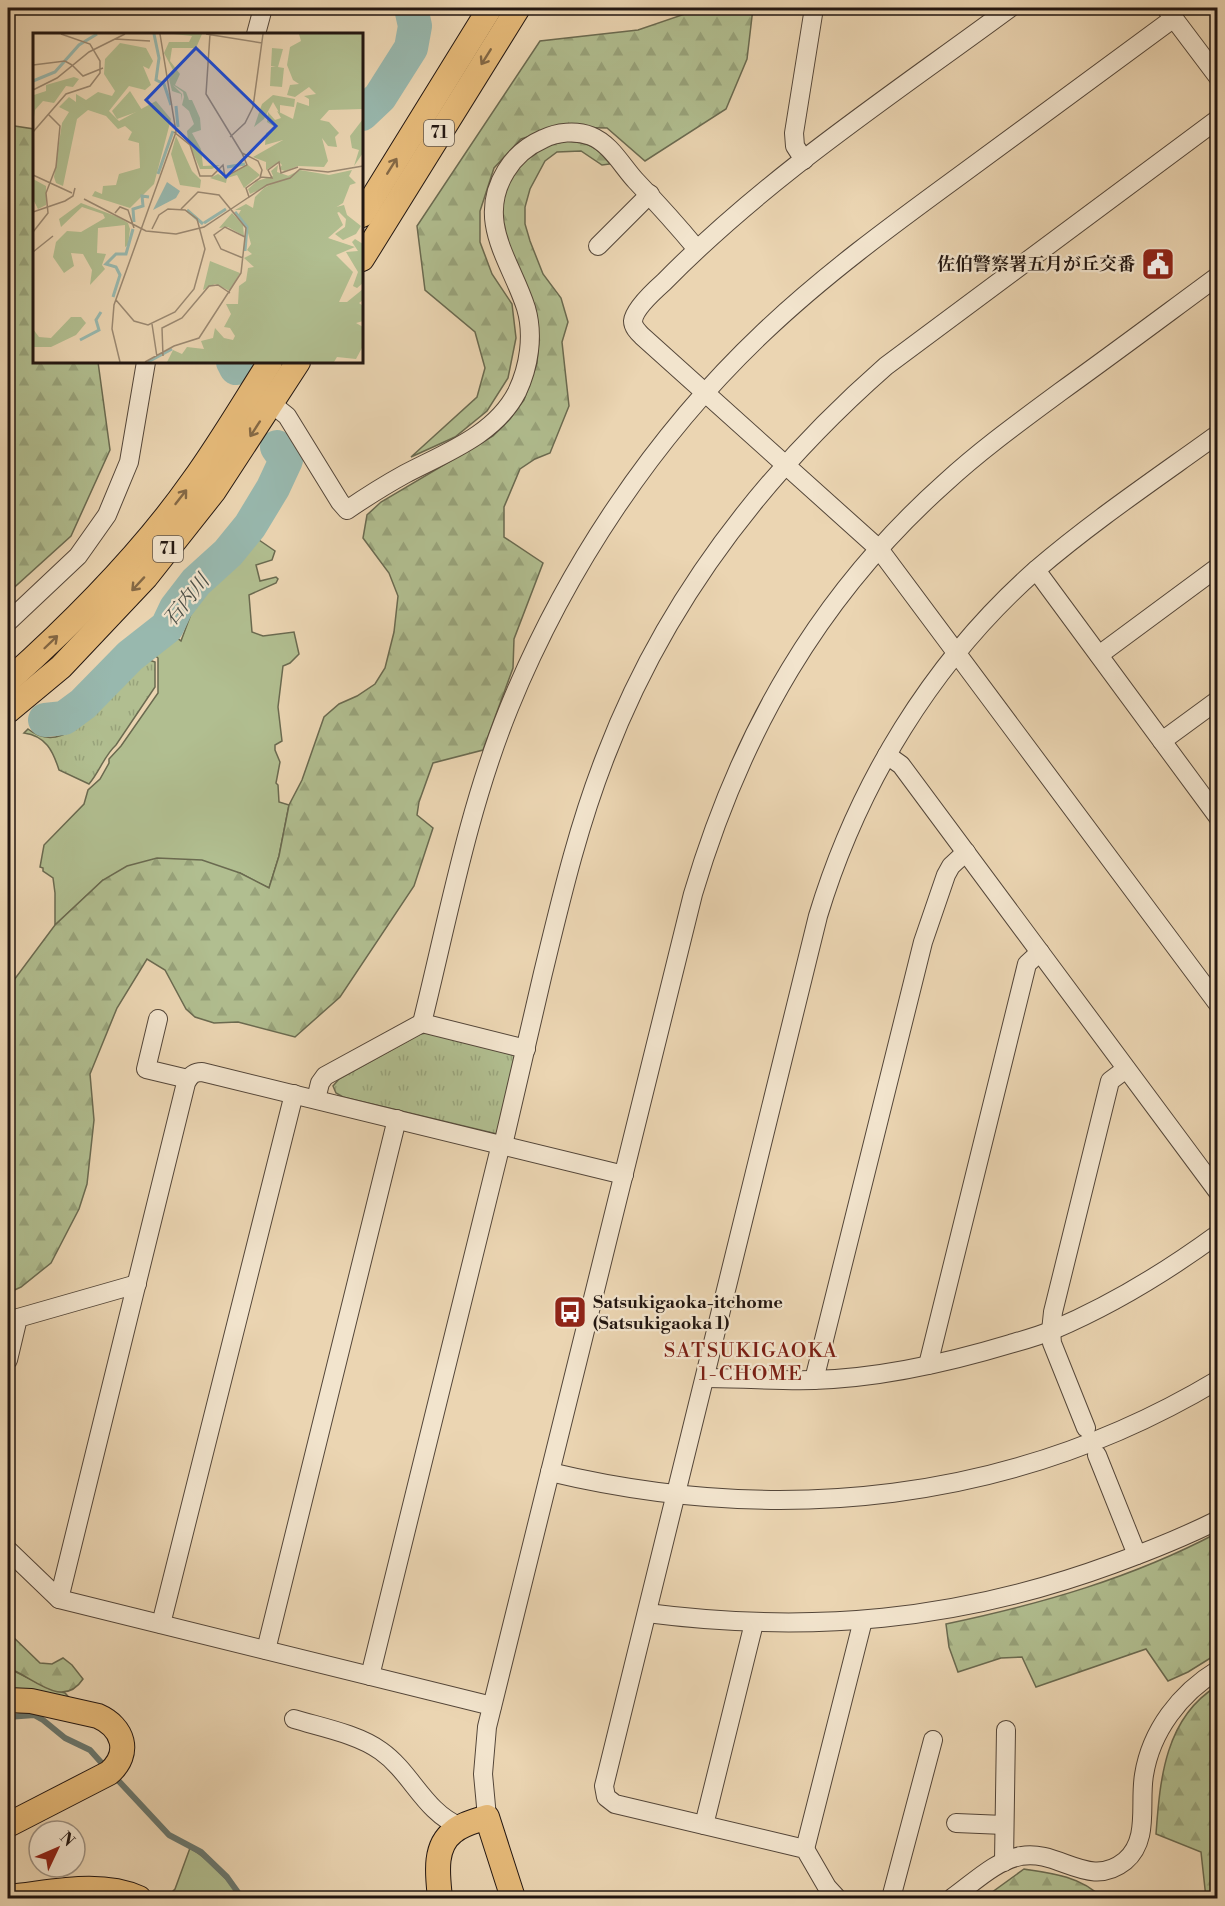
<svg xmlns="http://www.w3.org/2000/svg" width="1225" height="1906" viewBox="0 0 1225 1906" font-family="'Libre Bodoni','Noto Serif JP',serif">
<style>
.green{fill:#b1be90;stroke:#6a6a50;stroke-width:1.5}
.forest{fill:url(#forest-firs);stroke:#6a6a50;stroke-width:1.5}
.park{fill:url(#park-tufts);stroke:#6a6a50;stroke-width:1.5}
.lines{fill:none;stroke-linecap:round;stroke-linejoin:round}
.stream{stroke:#69776f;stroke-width:6}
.river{stroke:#98b8ae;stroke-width:34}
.minor-casing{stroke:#544639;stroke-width:20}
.major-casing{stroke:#221611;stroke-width:26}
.minor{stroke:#f2e4cd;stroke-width:18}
.major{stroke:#e6ba79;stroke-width:24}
.oneway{stroke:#846845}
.labels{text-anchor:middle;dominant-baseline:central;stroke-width:4.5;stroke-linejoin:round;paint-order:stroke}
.shield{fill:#f2e4cd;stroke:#605449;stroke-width:1.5}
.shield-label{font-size:16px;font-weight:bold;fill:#221611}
.poi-label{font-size:18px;font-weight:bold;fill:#221611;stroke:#f2e4cd;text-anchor:end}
.water-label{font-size:20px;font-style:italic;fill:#4b4f48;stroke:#f2e4cd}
.neighbourhood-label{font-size:20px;letter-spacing:1.5px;fill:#7a1f14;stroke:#f2e4cd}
.inset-river{fill:none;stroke:#98b8ae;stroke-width:3}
.inset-road{fill:none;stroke:#9b8972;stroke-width:1.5}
.view{fill:#1d4ed8;fill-opacity:0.15;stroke:#1d4ed8;stroke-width:3}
.inset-edge{fill:none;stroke:#221611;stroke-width:3}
</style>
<defs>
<pattern id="forest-firs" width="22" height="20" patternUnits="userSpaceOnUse" patternTransform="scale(1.5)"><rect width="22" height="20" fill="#b1be90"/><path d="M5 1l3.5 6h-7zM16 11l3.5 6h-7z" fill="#98a37b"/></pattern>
<pattern id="park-tufts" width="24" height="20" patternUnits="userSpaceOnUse" patternTransform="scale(1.5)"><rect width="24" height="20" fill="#b1be90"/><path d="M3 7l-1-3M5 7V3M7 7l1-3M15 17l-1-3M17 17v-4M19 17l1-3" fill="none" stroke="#98a37b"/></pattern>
</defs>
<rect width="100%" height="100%" fill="#ebd5b2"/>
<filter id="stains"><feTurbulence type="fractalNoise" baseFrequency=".00333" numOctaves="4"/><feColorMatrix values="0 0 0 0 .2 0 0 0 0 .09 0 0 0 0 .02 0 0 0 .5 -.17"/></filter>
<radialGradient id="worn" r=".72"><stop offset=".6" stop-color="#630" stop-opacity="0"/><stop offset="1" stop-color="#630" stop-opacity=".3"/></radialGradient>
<!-- green -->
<g class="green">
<path d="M259 540 275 551 272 560 256 565 260 581 276 577 278 579 276 583 249 595 252 632 263 636 294 632 299 654 290 663 283 666 278 707 282 741 275 745V750L280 762 276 783 278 785 279 802 289 805 279 856 269 888 240 873 103 880 55 925V893L53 878 43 871V868L40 867 44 845 84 804 88 790 100 779 109 763V759L121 746 158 693V658L153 654 175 636 181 641 191 614 211 587Z"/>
<path d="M8 1668 50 1689 65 1693 74 1703 8 1692Z"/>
<path d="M190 1848C205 1856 233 1883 239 1898H168L170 1894 175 1889Z"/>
</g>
<!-- forest -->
<g class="forest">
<path d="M687 8H753L747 59 726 109 645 161 607 128 560 127 521 139 494 168 480 211V242L492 274 512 304 516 338 508 378 487 411 455 437 411 457 477 397 485 368 475 332 425 290 417 226 540 41 638 30 685 14Z"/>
<path d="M8 125 34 129V362H98L110 450 71 536 8 593Z"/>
<path d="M567 141C590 143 596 146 610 164L602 165 581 151 557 152 545 161 530 189 525 207V224L530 241 543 274 561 298 568 322 562 342 569 406 550 453 535 459 520 469 504 507V537L543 563 514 639 513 668 483 750 433 763 419 802 417 815 433 828 414 886 340 997 295 1037 238 1022 214 1023 195 1017 186 1009 165 970 147 959 117 1008 90 1074 94 1120 87 1184 79 1209 51 1263 21 1287 8 1293V988L55 925 103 880 127 866 157 858 202 860 240 873 269 888 279 856 289 805 302 780 324 717 339 704 357 696 375 684 385 668 394 632 398 596 389 573 363 538 367 515 381 502 493 436 510 419 524 400 537 363 539 339 508 258 499 208 514 167 544 146Z"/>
<path d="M1217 1533V1654L1188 1672 1168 1681 1146 1649 1036 1687 1022 1657 1001 1658 958 1672 949 1647 946 1624C1041 1604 1132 1578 1217 1533Z"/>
<path d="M8 1632 40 1663 52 1664 63 1658 72 1665 83 1679C62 1711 31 1675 8 1668Z"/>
<path d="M1217 1686V1898H1206L1201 1852 1156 1834C1160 1779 1165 1718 1217 1686Z"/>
<path d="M1024 1869C1052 1873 1082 1877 1102 1898H984Z"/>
</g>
<!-- park -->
<g class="park">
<path d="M149 660 155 662V687L116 745C104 756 100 771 89 784L59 770C53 751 46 736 24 733L28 729C68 761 105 694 129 672 135 666 142 663 149 660Z"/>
<path d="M427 1033 515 1055 497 1134 343 1097 336 1093 333 1086 339 1079 420 1034Z"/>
</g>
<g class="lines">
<!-- stream -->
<g class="stream">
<path d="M8 1717 34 1715 43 1720 65 1738 90 1750 107 1769"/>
<path d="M114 1776 169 1835 201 1852 227 1877 242 1898"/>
</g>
<!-- river -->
<g class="river">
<path d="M362 114 380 97 411 48 415 26 411 8"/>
<path d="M233 362 236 368"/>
<path d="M45 720 64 718 83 704 130 656 167 627 176 608 196 582 228 553 250 526 273 488 286 460 277 447"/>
</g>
<!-- minor casing -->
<g class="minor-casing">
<g id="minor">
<path d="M1010 8C892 95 767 177 664 282 655 290 634 309 633 321 633 327 638 332 642 336L879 549 1218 1004"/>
<path d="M1166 8 1218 77"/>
<path d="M256 34 263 8"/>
<path d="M804 160 795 146 794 133 814 8"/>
<path d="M598 246 650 194"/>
<path d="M272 404 287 416 340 502 347 510C366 497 385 485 405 474 445 453 495 435 517 392 529 367 534 335 526 308 511 261 475 221 506 171 515 156 527 146 543 139 557 132 576 130 591 136 611 144 622 166 636 181 657 203 677 225 696 248"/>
<path d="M1036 570 1218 817"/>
<path d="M8 622 78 556 107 515 129 462 146 362"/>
<path d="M1099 655 1218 567"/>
<path d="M1162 741 1218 700"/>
<path d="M887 755 901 765 1218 1192"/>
<path d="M158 1019 146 1069 188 1079"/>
<path d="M422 1023C448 918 468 809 509 708 566 568 654 436 764 332 824 275 891 226 958 177 1030 124 1102 71 1174 18"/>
<path d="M316 1099 320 1083 325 1076 422 1023 526 1049"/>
<path d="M503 1145C516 1088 530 1030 543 973 561 899 578 826 606 755 665 601 763 474 886 366L1218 119"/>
<path d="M8 1360 18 1318 137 1284"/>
<path d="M928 1365 1027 964 1040 952"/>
<path d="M705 1378C741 1378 777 1381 814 1380 880 1378 947 1363 1010 1344 1024 1340 1039 1336 1053 1330 1112 1305 1166 1272 1218 1234"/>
<path d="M814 1380 923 942 946 875 951 866 966 852"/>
<path d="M1086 1428 1052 1343 1051 1331 1053 1312 1110 1081 1126 1069"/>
<path d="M1097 1455 1137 1555"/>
<path d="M550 1472C780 1527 1013 1503 1218 1380"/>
<path d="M8 1550 59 1599 492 1706"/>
<path d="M59 1599 186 1083C190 1075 194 1072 202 1072L624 1175"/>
<path d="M647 1613C810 1634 958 1621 1113 1564 1149 1551 1184 1537 1218 1520"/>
<path d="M161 1624 294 1094"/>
<path d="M266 1650 397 1119"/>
<path d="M370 1676 501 1144"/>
<path d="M294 1719C320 1727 358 1734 381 1751 412 1773 424 1812 461 1827"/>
<path d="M487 1817 483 1774 487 1727 693 894C741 732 819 595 946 482 982 449 1021 421 1060 392 1113 354 1165 315 1218 276"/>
<path d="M956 1823 1004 1825"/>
<path d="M704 1825 754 1623"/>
<path d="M805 1849 863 1620"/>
<path d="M1004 1862 1006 1730"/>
<path d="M837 1898 827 1887 805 1849 615 1804 606 1797 604 1786 818 916C858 784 932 662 1036 570 1093 521 1157 478 1218 434"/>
<path d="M891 1898 933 1740"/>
<path d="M952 1898C972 1884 996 1860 1021 1856 1059 1849 1089 1890 1125 1861 1150 1840 1139 1804 1144 1775 1151 1731 1180 1693 1218 1670"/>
</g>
</g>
<!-- major casing -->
<g class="major-casing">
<g id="major">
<path d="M362 215 490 8"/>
<path d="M362 259 518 8"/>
<path d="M8 681C75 621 141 555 193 481 221 442 245 401 270 362"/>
<path d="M8 711 61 667 146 577 214 491 298 362"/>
<path d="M8 1700 31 1701 98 1716C123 1727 132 1753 109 1773L8 1825"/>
<path d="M8 1897C50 1893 99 1880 139 1898"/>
<path d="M440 1898C438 1877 433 1847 453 1832 462 1824 476 1821 487 1817L513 1898"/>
</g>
</g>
<!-- minor -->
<use href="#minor" class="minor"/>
<!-- major -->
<use href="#major" class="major"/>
</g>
<!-- one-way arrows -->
<defs><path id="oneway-shaft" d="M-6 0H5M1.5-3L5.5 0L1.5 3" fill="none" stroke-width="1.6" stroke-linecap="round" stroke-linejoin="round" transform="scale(1.5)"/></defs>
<g class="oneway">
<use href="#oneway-shaft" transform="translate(486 57) rotate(122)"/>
<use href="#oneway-shaft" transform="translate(392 166) rotate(-58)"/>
<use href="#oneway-shaft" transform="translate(255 429) rotate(123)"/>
<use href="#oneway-shaft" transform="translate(181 497) rotate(-52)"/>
<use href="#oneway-shaft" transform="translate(138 584) rotate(133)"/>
<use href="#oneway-shaft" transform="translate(51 642) rotate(-44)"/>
</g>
<!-- icons -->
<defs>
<g id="civic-square" transform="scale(1.725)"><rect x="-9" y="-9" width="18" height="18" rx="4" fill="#8f2418" stroke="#f2e4cd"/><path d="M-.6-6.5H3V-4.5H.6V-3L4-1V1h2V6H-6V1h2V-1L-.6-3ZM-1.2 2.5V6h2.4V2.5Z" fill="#fff"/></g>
<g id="bus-square" transform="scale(1.725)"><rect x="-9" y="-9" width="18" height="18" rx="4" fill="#8f2418" stroke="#f2e4cd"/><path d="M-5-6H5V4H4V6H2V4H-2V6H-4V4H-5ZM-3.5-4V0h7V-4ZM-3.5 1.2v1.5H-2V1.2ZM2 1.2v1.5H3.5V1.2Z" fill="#fff"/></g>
</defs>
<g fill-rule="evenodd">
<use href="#civic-square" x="1158" y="264"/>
<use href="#bus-square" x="570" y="1312"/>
</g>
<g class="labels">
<!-- shield labels -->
<g class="shield">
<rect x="424" y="120" width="30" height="26" rx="4.5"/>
<rect x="153" y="536" width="30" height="26" rx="4.5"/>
</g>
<g class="shield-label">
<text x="439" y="133">71</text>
<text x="168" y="549">71</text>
</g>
<!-- poi labels -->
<g class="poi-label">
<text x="1135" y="264">佐伯警察署五月が丘交番</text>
<text x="593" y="1302" text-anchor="start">Satsukigaoka-itchome<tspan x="593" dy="21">(Satsukigaoka 1)</tspan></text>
</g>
<!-- water labels -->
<g class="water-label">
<text transform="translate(187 601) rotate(-51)">石内川</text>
</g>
<!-- neighbourhood labels -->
<g class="neighbourhood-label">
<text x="751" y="1351">SATSUKIGAOKA<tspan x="751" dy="23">1-CHOME</tspan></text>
</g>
</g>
<!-- overview -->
<g transform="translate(33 33)">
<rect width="330" height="330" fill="#ebd5b2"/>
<path d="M239 15 250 16 245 34 251 35 249 54 237 53 238 34H243L238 33ZM97 58 109 77 84 86 79 78Z" fill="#b1be90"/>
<path d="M140 1H169L163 15H139L137 28 147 41 142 52 153 59 156 67H159L167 85 168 97 159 100 168 116 170 133 187 132 179 136H167L155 108 154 98 161 91 156 78 149 72 151 64 150 59 140 52 149 61V68L148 61 139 58 136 46 141 39 131 20 136 9H156L159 3ZM266 1H330V76L296 77 287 87 296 89 306 100 302 104 304 114 295 113 289 105 295 128 291 134 265 133 252 138 246 136 249 132 246 129 233 137V129L220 124 250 107 232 112 233 100 242 94 234 89 235 79 242 87 248 85 244 78 260 86 264 69 276 73V66L271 63 283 61 276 54 262 64 254 62 257 52 266 51 260 47 254 32 257 14 268 8ZM87 10 113 15 120 28 116 36 110 33 118 52 112 57 96 53 76 78 86 88 123 68 138 86 121 151 97 175 59 163 62 158 69 161 70 153 83 152 86 141 107 135 106 110 95 107 99 99 92 93 85 96 73 83 55 77 44 86 30 153 23 150 21 144 29 90 36 79 26 74 36 64 43 69V61L53 67 65 59 79 63 82 58 71 41 72 26ZM41 44 46 46 40 54 33 53 21 70 10 68 2 77 0 91 1 62 13 58V52ZM240 62 262 66 261 74 247 72V81L240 69 231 86 221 94 229 71ZM330 86V120L321 133 326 117 319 115 317 103ZM143 103 159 138 168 147 167 155 147 152 138 121ZM215 132 227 142 211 155 204 142 194 145 193 150 177 145 185 141 192 145ZM245 132 244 139 256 143 217 161 215 156 224 148 240 143 238 138ZM267 137 296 142 319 137 316 143 323 150 317 152 310 170 302 175 310 192 295 205 322 214 303 222 320 239 306 269H314L330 256V267L326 270 330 273V288L323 290 330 294V313L323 326 304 324 301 329H126H134L140 317 149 321 154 314 171 316 168 308 180 305 182 295 191 305 200 307 202 303 197 295 191 294 198 281 193 271H205L206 253 213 248 215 235 221 234 211 225 219 221 214 217 218 211 213 193 205 182 208 177H202L213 171 220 175 222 164 231 155ZM48 170 85 184 95 190 97 196 95 212 92 214V192L65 195 64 220 73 221 69 232 72 236 57 252 59 237 50 221 38 220 41 233 31 240 20 224 23 209 34 198 48 199 72 185 70 181 49 174 28 194 26 186ZM38 284H48L53 290 43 302 18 314H0V296L6 304 18 305Z" fill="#b1be90"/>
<path d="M311 172 314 182 328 193 323 201 310 207 302 201 312 194 313 186 306 179 301 181 299 175ZM322 206 330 211V250L324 255 320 253 325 239 313 219 325 218 319 209Z" fill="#b1be90"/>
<path d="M0 146 13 153V172L5 176 0 166ZM199 180 210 192 211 203 195 194 186 195ZM177 228 207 240 197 258 182 251 170 257Z" fill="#b1be90"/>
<path d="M134 149 147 158 143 165 120 177Z" fill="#98b8ae"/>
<path class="inset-river" d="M121 1 126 25 123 47 131 51 138 72M0 48 22 39 46 12 64 1M143 73 145 94M194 134 212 131M125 141 140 98M154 177 170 191M202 179 214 194 212 218M101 189 100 176 110 173 109 163 116 164M171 190 193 176M80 264 87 242 83 234 73 231 83 221H93L100 196M47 307 66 297 63 287 68 279M115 329 139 316"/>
<path class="inset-road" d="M173 1 229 10M177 1 173 61 209 120M82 6 117 8M0 32 32 28 39 32M39 32 50 43 70 35M0 57 24 45 56 19 92 1M0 99 33 61 57 53 67 40V28L57 11 28 1M141 99 157 112 167 143H179L190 132 192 144 214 132 209 120M197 104 212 90 220 74 230 1M209 120 225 128 229 137 227 145 213 155 216 164 234 152 257 145 267 136 295 139 330 133M0 142 39 160M227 144 239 145 235 137 246 129 248 140 265 134M51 166 113 198 143 201 171 194 216 164M0 179 32 168 40 163 42 155M82 180 87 174 95 177 101 195M0 199 15 180 13 160 23 134 27 93 15 81M0 219 20 203M210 225 188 216 181 202 192 194 212 204M83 267 101 288 115 292 142 279 161 256 172 216 164 186 152 177 135 176 126 182 119 196M119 291 124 324M130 323 129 295 149 285 176 253 185 252 197 260M87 329 79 296 81 272 143 99 127 1M112 329 141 313 166 305 208 240 213 195 186 162 165 159 148 176"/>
<path class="view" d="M163 15 243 93 193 144 113 67Z"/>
<rect width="330" height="330" class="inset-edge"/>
</g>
<!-- margin -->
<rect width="1225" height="1906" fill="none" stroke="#ebd5b2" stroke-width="30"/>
<rect x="9" y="9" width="1207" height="1888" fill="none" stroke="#221611" stroke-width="3"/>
<rect x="15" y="15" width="1195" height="1876" fill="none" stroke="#221611" stroke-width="1.5"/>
<!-- north arrow -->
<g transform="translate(57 1849) rotate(46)"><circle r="28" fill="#f2e4cd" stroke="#9f9282" stroke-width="1.5"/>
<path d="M0-4.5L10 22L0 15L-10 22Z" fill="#8f2418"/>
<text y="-9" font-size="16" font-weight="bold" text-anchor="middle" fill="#221611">N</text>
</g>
<rect width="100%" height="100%" filter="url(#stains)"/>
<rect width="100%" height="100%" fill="url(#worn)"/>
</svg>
